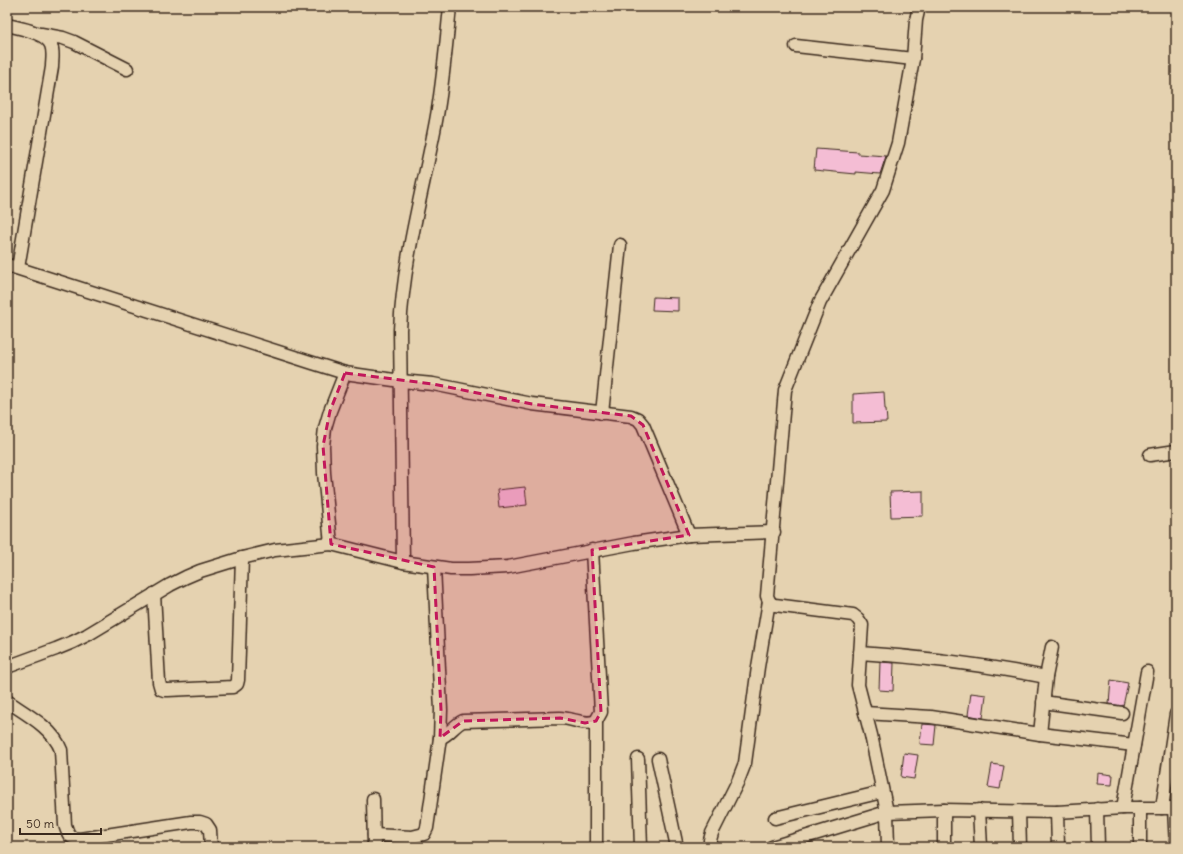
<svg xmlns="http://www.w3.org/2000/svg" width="1183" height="854" viewBox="0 0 1183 854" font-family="Delius,sans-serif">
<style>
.building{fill:#f4bdd4;stroke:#3b2a1e}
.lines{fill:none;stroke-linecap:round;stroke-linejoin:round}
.street-casing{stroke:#3b2a1e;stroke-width:15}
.street{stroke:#e5d2b0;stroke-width:12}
.marked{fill:#c2185b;fill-opacity:0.2;stroke:#c2185b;stroke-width:3;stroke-dasharray:8 5;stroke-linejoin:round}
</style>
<rect width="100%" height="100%" fill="#e5d2b0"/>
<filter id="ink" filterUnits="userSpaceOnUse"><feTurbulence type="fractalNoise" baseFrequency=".025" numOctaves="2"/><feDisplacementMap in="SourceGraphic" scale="8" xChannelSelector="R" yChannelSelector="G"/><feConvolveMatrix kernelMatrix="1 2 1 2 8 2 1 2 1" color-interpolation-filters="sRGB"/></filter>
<g filter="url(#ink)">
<!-- building -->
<g class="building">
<path d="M816 149 858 152V154L886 156 880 174 856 172V174L814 170Z"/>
<path d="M653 297 678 298V311L652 310Z"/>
<path d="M884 392 885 409H886L887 422 853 423V394Z"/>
<path d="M525 487 527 505 499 508 497 490Z"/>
<path d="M923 491V516L891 517 890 492Z"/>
<path d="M880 662 894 663 893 691 879 690Z"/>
<path d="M1111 680 1128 683 1123 706 1109 704Z"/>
<path d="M971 693 986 695 983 718 968 715Z"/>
<path d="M922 724 936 725 934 745 920 744Z"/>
<path d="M904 753 918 755 914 779 901 777Z"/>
<path d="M992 764 1004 766 1000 789 988 787Z"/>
<path d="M1098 773 1113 775 1112 785 1097 784Z"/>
</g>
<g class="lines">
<!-- street casing -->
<g class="street-casing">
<g id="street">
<path d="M7 25C19 28 46 32 51 45 54 52 52 60 52 67L18 268"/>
<path d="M41 34 63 38 74 42 127 69"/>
<path d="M796 46 913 59"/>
<path d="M7 265 313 363 345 373 401 381 433 384 532 404 631 416 638 419 643 425 689 535"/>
<path d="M602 413 620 245"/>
<path d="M1150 455 1176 451"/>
<path d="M331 544 324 473 323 446 325 428 330 411 345 373"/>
<path d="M403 562 400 330C403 259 423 191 436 121 443 84 446 45 450 7"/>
<path d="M154 594 159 682 161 689 164 690H168L233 687 237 684 238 680 242 558"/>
<path d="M860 653C923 657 985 665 1046 677"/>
<path d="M7 667 56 649 73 642 87 635 170 585 186 577 200 571 242 558 275 550 331 544 403 562 451 569H469L508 567 634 543 689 535 774 532"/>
<path d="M7 701C26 714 53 728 61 750L65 825C68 834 69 839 80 839L191 822H200L206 824 210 830 211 847"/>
<path d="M1043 702 1122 713"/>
<path d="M865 713 931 717 1040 734 1134 745"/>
<path d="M596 721V847"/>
<path d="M1040 734 1046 677 1052 647"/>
<path d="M440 738C450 734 454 725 463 721L560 718C573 718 584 726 596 721L601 712 592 550"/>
<path d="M638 759 641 847"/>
<path d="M658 759 677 847"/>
<path d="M373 799 374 847"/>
<path d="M1123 808 1147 672"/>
<path d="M1140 808V847"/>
<path d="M1162 808 1176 714"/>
<path d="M1174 808 1176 847"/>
<path d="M1097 809 1098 847"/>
<path d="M979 810 981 847"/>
<path d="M1019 811 1020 847"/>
<path d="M1057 812 1058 847"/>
<path d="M775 818 882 792"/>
<path d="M374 835 412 837 424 834 427 828 440 738 441 710 434 567"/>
<path d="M710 847V840L712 833 738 781 745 763 758 667 769 601"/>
<path d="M772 847 887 812 944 810 1057 812 1123 808H1176"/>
<path d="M888 847 887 812 871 735 858 685 862 625 858 619 853 615 775 605C770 604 769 601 767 596L785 390 820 302 883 190 898 143 913 59 916 20 919 7"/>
<path d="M944 847V810"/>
</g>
</g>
<!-- street -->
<use href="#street" class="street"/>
</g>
</g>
<!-- marked area -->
<path class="marked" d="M345 373 433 384 532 404 631 416 643 425 689 535 592 550 601 712 596 721 585 723 560 718 463 721 440 738 441 710 434 567 331 544 323 446 330 411Z"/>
<!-- margin -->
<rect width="1183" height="854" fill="none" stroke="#e5d2b0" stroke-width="24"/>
<rect x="12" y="12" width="1159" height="830" fill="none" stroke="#3b2a1e" stroke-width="1.5" filter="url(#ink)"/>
<!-- scale -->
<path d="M20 828v6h81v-6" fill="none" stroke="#3b2a1e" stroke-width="2"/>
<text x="26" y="828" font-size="12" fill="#3b2a1e" stroke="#e5d2b0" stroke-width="3" paint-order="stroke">50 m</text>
</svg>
